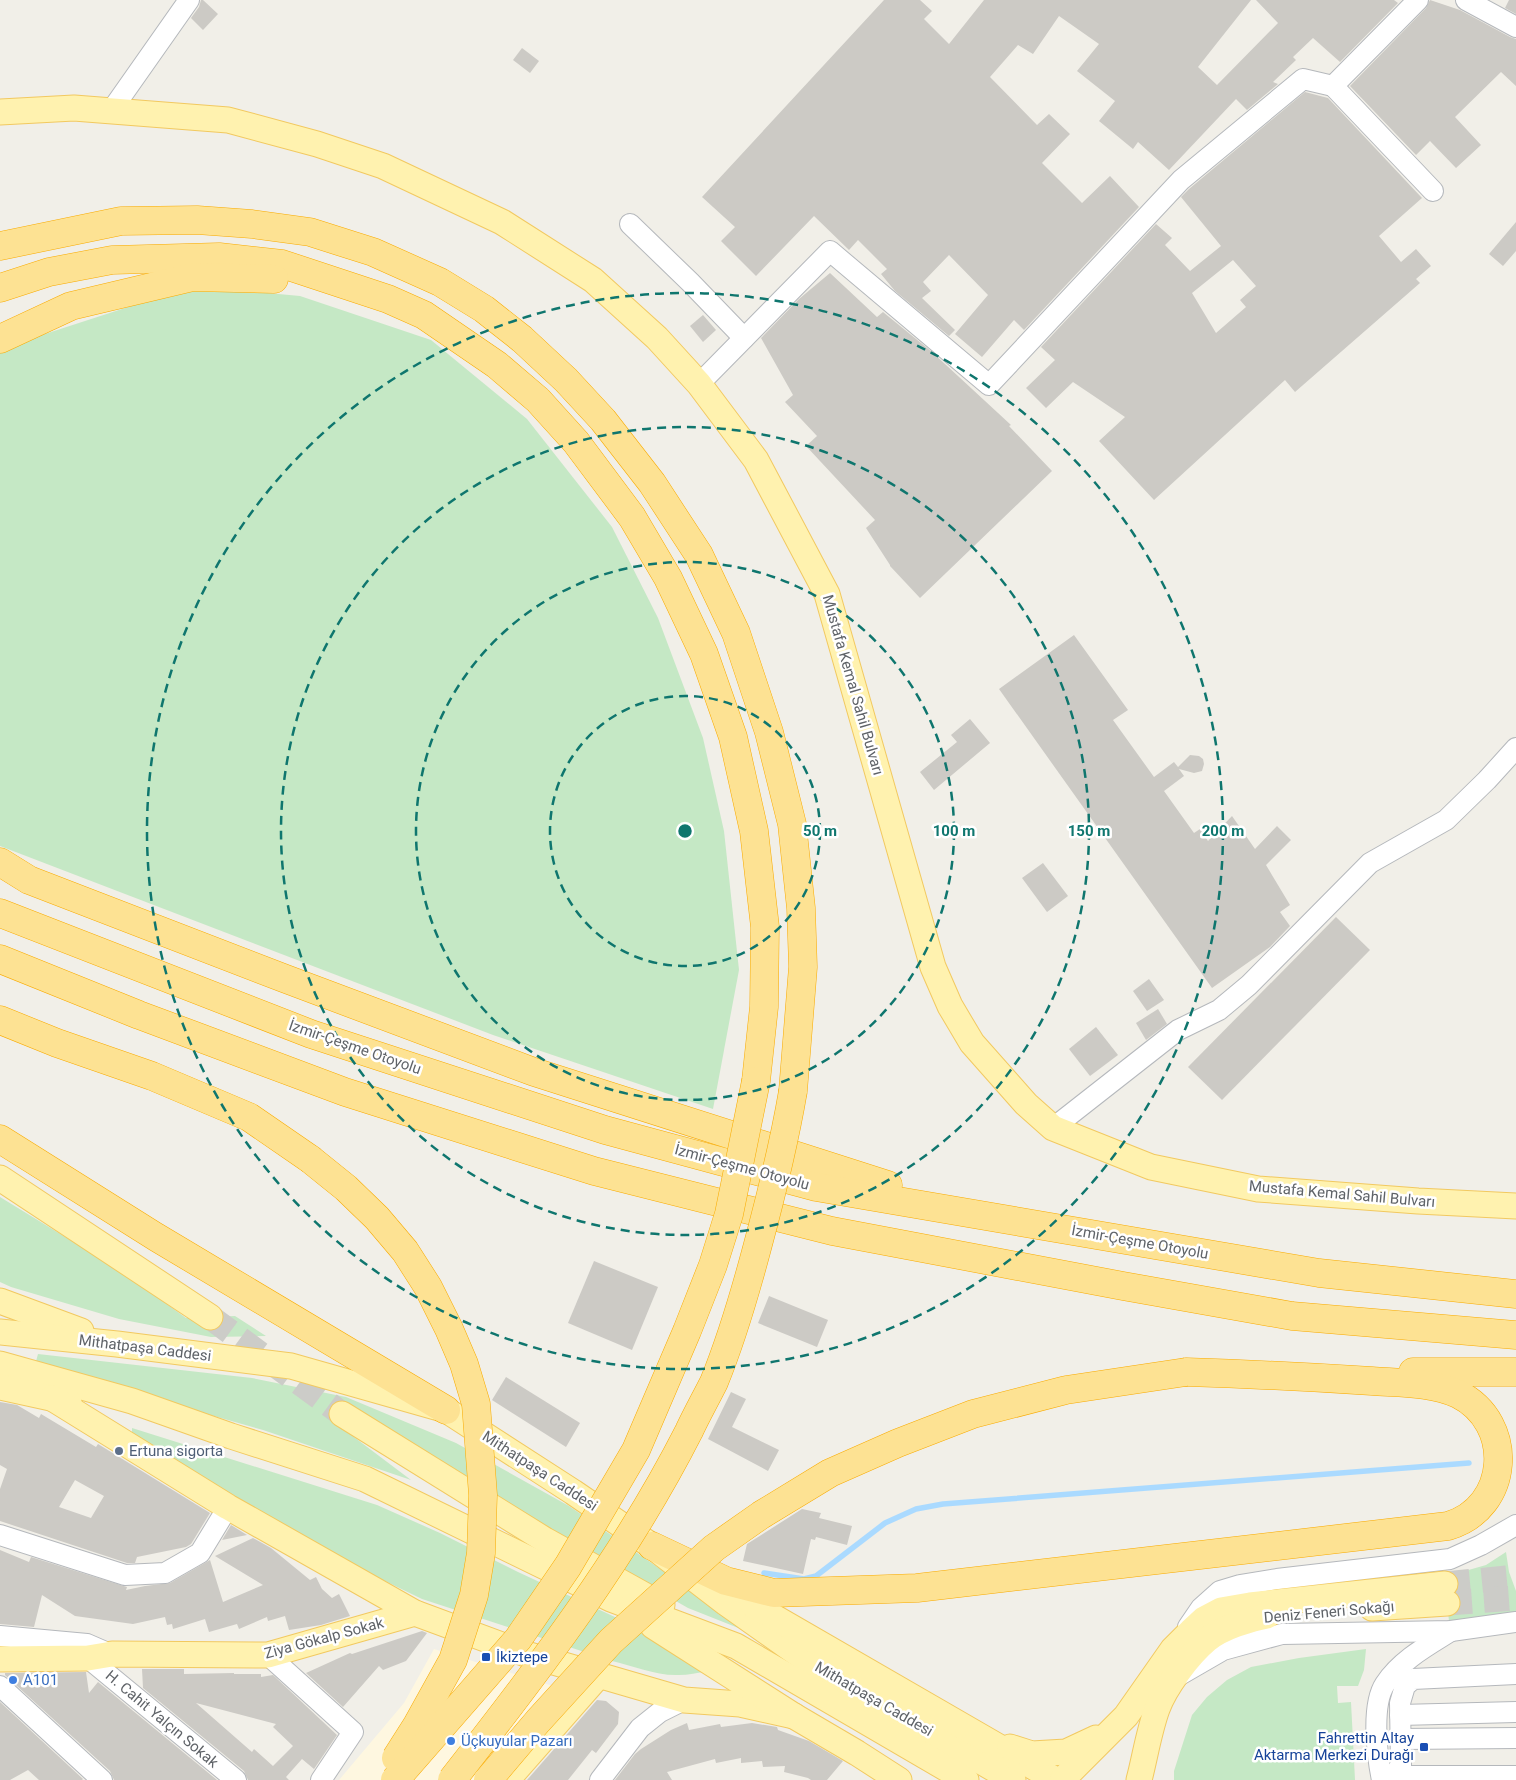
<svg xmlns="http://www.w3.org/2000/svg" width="1516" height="1780" viewBox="0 0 1516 1780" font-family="Roboto,sans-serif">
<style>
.commercial{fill:#fef7e0}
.green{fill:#c5e8c5}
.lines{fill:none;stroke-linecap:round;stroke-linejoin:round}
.stream{stroke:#aadaff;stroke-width:5.5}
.building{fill:#cccac5;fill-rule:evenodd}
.major-tunnel{stroke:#ccccc8;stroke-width:25;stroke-dasharray:25 12;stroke-linecap:butt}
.minor-casing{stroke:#b5b8bc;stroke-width:22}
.major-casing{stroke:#f2c960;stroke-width:27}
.highway-casing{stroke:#f9ab00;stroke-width:29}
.minor{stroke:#fff;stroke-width:20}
.major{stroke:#fff2af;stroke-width:25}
.highway{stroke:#fde293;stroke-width:28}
.highway-bridge-casing{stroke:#f9ab00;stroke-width:29;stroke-linecap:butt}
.highway-bridge{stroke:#fde293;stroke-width:28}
.ring{fill:none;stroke:#0f766e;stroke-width:2.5;stroke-dasharray:9 6}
.service-dot{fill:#5c6f8a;stroke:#fff;stroke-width:2}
.transit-dot{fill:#1a4fb4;stroke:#fff;stroke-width:2}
.shop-dot{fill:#3f7fe0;stroke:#fff;stroke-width:2}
.labels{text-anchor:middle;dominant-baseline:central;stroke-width:5;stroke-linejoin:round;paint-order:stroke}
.street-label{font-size:15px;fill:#5f6368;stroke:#fff}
.service-label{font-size:15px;fill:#4e5e75;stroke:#fff;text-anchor:start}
.transit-label{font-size:15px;fill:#164399;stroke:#fff;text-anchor:start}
.shop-label{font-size:15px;fill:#366cbe;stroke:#fff;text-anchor:start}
.centre{fill:#0f766e;stroke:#fff;stroke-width:2.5}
.ring-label{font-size:15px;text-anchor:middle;font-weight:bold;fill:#0f766e;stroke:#fff;stroke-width:5;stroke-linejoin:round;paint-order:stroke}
</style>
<rect width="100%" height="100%" fill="#f1efe8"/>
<!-- commercial -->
<path class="commercial" d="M434 1649 572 1692 497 1780H339L404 1703Z"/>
<!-- green -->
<g class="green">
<path d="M193 286 300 296 431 340 527 419 612 527 658 618 703 738 724 831 739 970 713 1109 493 1035 0 846V353L14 344Z"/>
<path d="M0 1197 124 1273 186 1318 235 1316 266 1336 211 1337 119 1319 11 1287 0 1282Z"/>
<path d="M38 1354 252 1378 346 1397 456 1443 569 1506 756 1635 688 1608 546 1527 355 1413 326 1416 411 1480 263 1430 35 1365Z"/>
<path d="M132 1428 377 1505 440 1533 518 1572 658 1637 707 1671C698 1673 688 1675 679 1675 656 1676 634 1666 612 1661L422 1599 354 1566 132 1439Z"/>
<path d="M1506 1552 1509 1572 1516 1591V1616L1449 1621 1444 1577 1486 1565Z"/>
<path d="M1366 1649 1364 1670 1358 1686H1337L1338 1703 1351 1702 1355 1780H1174V1771L1192 1715 1207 1697 1227 1680 1251 1667 1299 1658Z"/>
</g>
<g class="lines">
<!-- stream -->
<path class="stream" d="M764 1573 804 1579 816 1576 885 1523 916 1509 943 1504 1469 1463"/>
</g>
<!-- building -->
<g class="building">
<path d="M201 0H203L218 14 203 30 191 18 199 7Z"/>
<path d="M884 0H920L932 11 924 19 949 44 984 0H1251L1198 67 1217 85 1278 23 1256 0H1394L1398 3 1340 62 1313 38 1293 57 1296 60 1273 82 1278 84 1247 110 1236 99 1169 170 1138 142 1133 149 1099 121 1115 101 1077 71 1099 44 1059 16 1033 54 1018 45 990 77 1037 125 1049 114 1070 134 1042 163 1082 203 1110 176 1139 207 1024 330 1014 320 982 357 955 334 988 295 949 255 923 282 931 291 922 298 955 330 949 336 895 291 881 274 887 269 858 240 849 250 814 216 756 276 721 241 735 227 702 197Z"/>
<path d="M1430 0 1460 10 1510 37 1516 39V86L1501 72 1455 117 1481 145 1456 168 1430 141 1416 155 1350 86 1426 8Z"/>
<path d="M1509 0H1516V14L1505 8Z"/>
<path d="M522 48 539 61 530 73 513 60Z"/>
<path d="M1305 92 1328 98 1422 198 1379 236 1401 262 1416 249 1431 266 1416 279 1420 283 1295 392 1285 380 1154 500 1099 441 1125 417 1073 382 1046 408 1026 388 1055 360 1041 347 1156 224 1172 238 1165 245 1190 271 1221 246 1181 197 1189 189ZM1233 260 1256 286 1240 300 1246 307 1216 333 1192 293Z"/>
<path d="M1516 222V251L1503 266 1489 254Z"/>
<path d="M830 273 877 317 883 312 932 352 1011 425 1009 426 1052 471 920 598 890 566V565L866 528 875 520 806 446 817 436 785 402 793 395 761 338 799 299Z"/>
<path d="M703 315 716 330 703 342 690 326Z"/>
<path d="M1074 635 1128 710 1113 720 1154 777 1174 762 1178 767 1190 755 1199 756 1203 759 1204 764 1202 771 1194 773 1179 769 1184 776 1164 791 1194 833 1200 829 1208 841 1232 816 1255 849 1277 826 1291 840 1266 865 1290 905 1280 912 1290 926 1270 947 1212 988 999 689Z"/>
<path d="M970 719 990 743 934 790 920 772 957 742 951 735Z"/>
<path d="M1043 863 1068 896 1047 912 1022 878Z"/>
<path d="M1336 917 1370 950 1222 1100 1188 1067Z"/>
<path d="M1149 979 1164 1000 1147 1011 1133 991Z"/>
<path d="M1158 1009 1167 1024 1146 1040 1136 1023Z"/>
<path d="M1096 1027 1118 1055 1090 1076 1069 1049Z"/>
<path d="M594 1261 658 1287 632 1350 568 1323Z"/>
<path d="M769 1296 828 1320 817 1347 758 1323Z"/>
<path d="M506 1377 580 1423 566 1447 492 1400Z"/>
<path d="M731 1392 746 1399 732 1427 779 1450 768 1471 708 1439Z"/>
<path d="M0 1402 17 1405 39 1418 41 1414 96 1447 98 1444 210 1513 191 1544 186 1547 137 1557 135 1563H127L0 1521V1489L7 1469 0 1465ZM75 1480 104 1496 91 1518 59 1507Z"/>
<path d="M802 1509 821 1513 819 1518 852 1526 847 1545 816 1537 815 1540 811 1539 803 1574 743 1561 747 1544Z"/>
<path d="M231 1525 247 1535 222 1540Z"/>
<path d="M253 1538 271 1548 310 1580 316 1577 322 1589 332 1598 339 1594 350 1616 321 1625 289 1630 285 1616 268 1621 267 1617 239 1629 237 1624 209 1632 205 1619 173 1629 172 1624 167 1625 165 1617 133 1624 75 1616 42 1595 34 1627 0 1624V1550L29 1562 31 1557 127 1587 126 1590 145 1586 170 1583 210 1560 223 1602 263 1585 215 1556Z"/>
<path d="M422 1631 427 1633 406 1661 383 1670 379 1666 343 1707 306 1673 350 1653 352 1654Z"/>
<path d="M142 1669H184V1674L234 1673V1674H261V1677L273 1675 337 1735 314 1769 302 1759 286 1777 289 1780H248L244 1771 143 1688ZM196 1703 276 1724 273 1727 293 1746 273 1766 254 1749 252 1752Z"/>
<path d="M86 1672 89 1693 98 1682 217 1780H114L110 1771 5 1675V1673Z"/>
<path d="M597 1700 606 1701 619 1712 618 1724 596 1753 592 1750 568 1780H527Z"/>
<path d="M0 1702 83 1779 82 1780H39L28 1770 10 1780H0Z"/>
<path d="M687 1723 689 1730 720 1724 721 1727 752 1723 777 1727 778 1730 809 1741 843 1761 827 1780H811L808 1778 784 1772 785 1766 763 1767 762 1761 741 1763V1758L716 1763 715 1759 667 1772 672 1780H615L635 1754 641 1749 671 1730Z"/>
</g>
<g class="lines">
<!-- major-tunnel -->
<g class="major-tunnel">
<path d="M210 1317 342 1414"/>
<path d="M1445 1584 1516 1577"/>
<path d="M1447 1603 1516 1598"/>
</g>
<!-- minor casing -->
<g class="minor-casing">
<g id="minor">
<path d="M1466 0 1516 27"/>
<path d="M1333 86 1433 191"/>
<path d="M111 111 189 0"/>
<path d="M630 224 690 282 744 338"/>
<path d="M699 384 830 251 989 385 1181 180 1303 79 1333 86 1418 0"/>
<path d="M1053 1128 1178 1030 1219 1010 1249 985 1370 863 1446 820 1487 780 1516 748"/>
<path d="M0 1535 125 1575 165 1573 200 1553 228 1507"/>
<path d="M1188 1627 1201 1608 1220 1591 1240 1585 1277 1579 1450 1559 1481 1545 1516 1525"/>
<path d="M0 1636 87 1644 110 1654"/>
<path d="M268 1655 353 1732 321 1780"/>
<path d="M88 1658 236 1780"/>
<path d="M1178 1676 1223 1650 1282 1634 1451 1631 1516 1622"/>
<path d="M0 1686 102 1780"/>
<path d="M1400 1715 1516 1712"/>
<path d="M1401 1739 1516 1738"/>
<path d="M1383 1776H1516"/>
<path d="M1392 1776 1401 1766 1400 1703 1405 1686 1413 1679 1516 1674"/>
<path d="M600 1780 640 1728 660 1712 684 1700"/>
<path d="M1382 1780C1377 1756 1371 1705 1385 1684 1401 1660 1427 1646 1451 1631"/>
</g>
</g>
<!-- major casing -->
<g class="major-casing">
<g id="major">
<path d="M0 112 74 108 228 120 317 144 383 166 502 222 593 280 657 338 699 384 756 460 827 594 933 967 950 1006 972 1043 1026 1104 1053 1128 1151 1167 1258 1189 1418 1201 1516 1206"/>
<path d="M0 1178 210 1317"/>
<path d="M0 1301 81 1331"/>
<path d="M0 1332 117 1344 291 1366 446 1410 573 1492 652 1546 726 1603 808 1661 1013 1780"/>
<path d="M0 1364 132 1401 231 1436 365 1479 611 1599 736 1646 966 1780"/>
<path d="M0 1387 69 1402"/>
<path d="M52 1398 228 1507 415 1613 526 1654 684 1700 740 1704 794 1716"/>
<path d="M342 1414 545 1540 662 1605"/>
<path d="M753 1605 1056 1780"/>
<path d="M1372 1608 1447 1603"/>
<path d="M653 1626 794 1716 857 1753 899 1780"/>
<path d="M0 1659 88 1658 112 1654 268 1655 415 1613"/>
<path d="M1010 1747 1032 1754 1066 1752 1096 1738"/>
<path d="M507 1780 599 1675"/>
<path d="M1062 1780 1126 1716 1173 1649 1191 1631 1204 1619 1221 1610 1250 1605 1445 1584"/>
<path d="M1139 1780C1145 1757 1149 1731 1157 1709 1165 1687 1189 1655 1207 1640 1221 1628 1250 1619 1267 1616"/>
</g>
</g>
<!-- highway casing -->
<g class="highway-casing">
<g id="highway">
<path d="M0 246 121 221 197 220 252 224 310 232 373 252 440 282 484 309 522 339 566 380 603 420 652 483 699 555 736 633 769 732 792 824 801 908 803 967 793 1091"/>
<path d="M0 288 49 272 112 260 219 257 282 264 388 299 424 315 497 365 538 400 576 442 632 517 668 578 704 654 733 737 754 831 765 927 764 1007 756 1081"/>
<path d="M0 339 71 306 193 277 274 279"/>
<path d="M0 862 29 880 286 979 534 1072 888 1185"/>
<path d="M0 913 311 1034 605 1130 816 1187 1319 1273 1516 1294"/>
<path d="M0 959 139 1015 345 1092 594 1171 832 1231 1123 1286 1292 1316 1516 1335"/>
<path d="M0 1020 57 1043 152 1076 249 1117 310 1159"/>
<path d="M0 1139 156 1237 446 1410"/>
<path d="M1413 1372H1516"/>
<path d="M652 1546 726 1581 774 1593 917 1588 1448 1526C1510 1508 1516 1423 1458 1394 1432 1382 1400 1383 1372 1381 1310 1377 1248 1374 1186 1372"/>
</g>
</g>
<!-- minor -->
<use href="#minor" class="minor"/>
<!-- major -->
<use href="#major" class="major"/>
<!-- highway -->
<use href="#highway" class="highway"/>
<!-- highway-bridge casing -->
<g class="highway-bridge-casing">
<g id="highway-bridge">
<path d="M310 1159 346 1188 377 1218 405 1251 428 1287 449 1329 464 1364 476 1404 483 1495 481 1553 474 1595 453 1660 417 1725 396 1758"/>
<path d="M395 1780 518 1639 568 1566 636 1450 687 1331 713 1265 729 1214 756 1081"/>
<path d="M452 1780C539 1669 625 1557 689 1431 697 1414 706 1398 714 1382 732 1338 745 1293 757 1248 771 1196 784 1144 793 1091"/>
<path d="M488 1780 538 1721 611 1641 714 1548 761 1515 830 1473 898 1443 973 1414 1066 1390 1186 1372"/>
</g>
</g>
<!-- highway-bridge -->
<use href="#highway-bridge" class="highway-bridge"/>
</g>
<!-- distance rings -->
<g class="ring">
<circle cx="685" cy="831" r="135"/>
<circle cx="685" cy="831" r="269"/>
<circle cx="685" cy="831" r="404"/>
<circle cx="685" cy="831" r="538"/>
</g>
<!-- markers -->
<circle class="service-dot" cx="119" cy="1451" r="5"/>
<g class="transit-dot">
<rect x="481" y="1652" width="10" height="10" rx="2.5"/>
<rect x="1419" y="1742" width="10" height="10" rx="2.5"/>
</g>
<g class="shop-dot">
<circle cx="13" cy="1680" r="5"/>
<circle cx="451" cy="1741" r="5"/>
</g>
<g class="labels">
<!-- street labels -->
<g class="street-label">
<text transform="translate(853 685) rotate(74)">Mustafa Kemal Sahil Bulvarı</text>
<text transform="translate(355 1047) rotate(19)">İzmir-Çeşme Otoyolu</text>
<text transform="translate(742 1167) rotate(15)">İzmir-Çeşme Otoyolu</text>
<text transform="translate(1342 1194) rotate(5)">Mustafa Kemal Sahil Bulvarı</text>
<text transform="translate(1140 1242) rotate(10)">İzmir-Çeşme Otoyolu</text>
<text transform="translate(145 1348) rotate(7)">Mithatpaşa Caddesi</text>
<text transform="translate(540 1471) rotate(33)">Mithatpaşa Caddesi</text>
<text transform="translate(1329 1612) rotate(-5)">Deniz Feneri Sokağı</text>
<text transform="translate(324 1638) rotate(-15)">Ziya Gökalp Sokak</text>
<text transform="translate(874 1699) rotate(30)">Mithatpaşa Caddesi</text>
<text transform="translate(162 1719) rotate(40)">H. Cahit Yalçın Sokak</text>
</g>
<!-- service labels -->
<g class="service-label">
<text x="129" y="1451">Ertuna sigorta</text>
</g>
<!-- transit labels -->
<g class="transit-label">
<text x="496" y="1657">İkiztepe</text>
<text x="1414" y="1738" text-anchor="end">Fahrettin Altay<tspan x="1414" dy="17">Aktarma Merkezi Durağı</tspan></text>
</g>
<!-- shop labels -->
<g class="shop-label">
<text x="23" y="1680">A101</text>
<text x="461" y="1741">Üçkuyular Pazarı</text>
</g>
</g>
<circle cx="685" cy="831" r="8" class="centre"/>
<g class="ring-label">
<text x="820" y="836">50 m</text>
<text x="954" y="836">100 m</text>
<text x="1089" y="836">150 m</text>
<text x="1223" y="836">200 m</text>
</g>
</svg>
